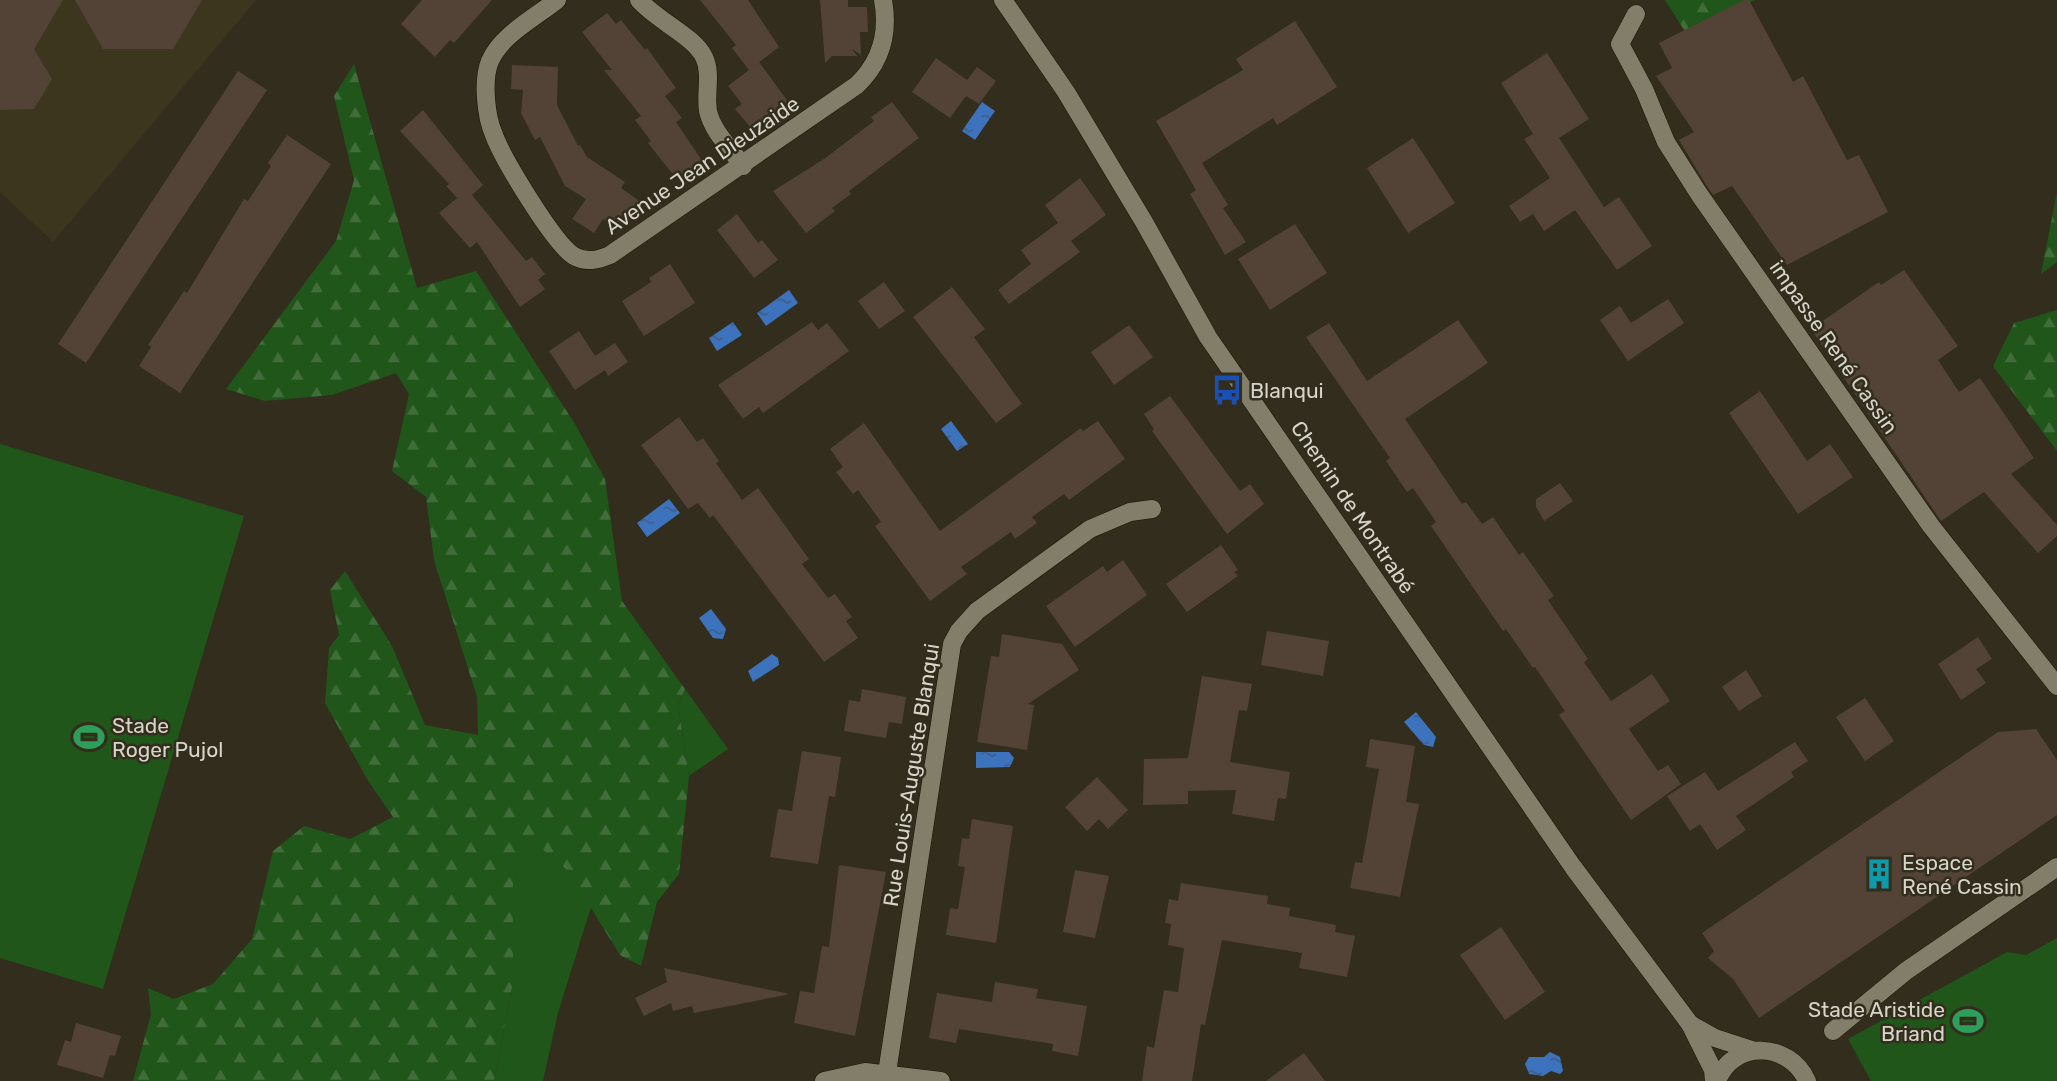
<svg xmlns="http://www.w3.org/2000/svg" width="2057" height="1081" viewBox="0 0 2057 1081" font-family="Rubik,sans-serif">
<style>
.built{fill:#3d361e}
.green{fill:#20561a}
.forest{fill:url(#forest-firs)}
.water{fill:url(#water-ripples)}
.building{fill:#524336}
.lines{fill:none;stroke-linecap:round;stroke-linejoin:round}
.minor-casing{stroke:#1a1506;stroke-width:19}
.tertiary-casing{stroke:#1a1506;stroke-width:19}
.minor{stroke:#837e6a;stroke-width:18}
.tertiary{stroke:#837e6a;stroke-width:18}
.labels{text-anchor:middle;dominant-baseline:central;stroke-width:5;stroke-linejoin:round;paint-order:stroke}
.street-label{font-size:21px;fill:#d7d4ca;stroke:#322d1c}
.poi-label{font-size:21px;fill:#d7d4ca;stroke:#322d1c;text-anchor:start}
</style>
<defs>
<pattern id="forest-firs" width="22" height="20" patternUnits="userSpaceOnUse" patternTransform="scale(1.75)"><rect width="22" height="20" fill="#20561a"/><path d="M5 1l3.5 6h-7zM16 11l3.5 6h-7z" fill="#406d3a"/></pattern>
<pattern id="water-ripples" width="26" height="14" patternUnits="userSpaceOnUse" patternTransform="scale(1.75)"><rect width="26" height="14" fill="#3d73bc"/><path d="M2 4q2-2 4 0t4 0M15 11q2-2 4 0t4 0" fill="none" stroke="#3e5f89"/></pattern>
</defs>
<rect width="100%" height="100%" fill="#322d1c"/>
<!-- built -->
<path class="built" d="M0 0H256L53 242 0 192Z"/>
<!-- green -->
<g class="green">
<path d="M0 444 244 516 103 989 0 958Z"/>
<path d="M685 689 728 749 689 776 678 705Z"/>
<path d="M534 841 568 871 591 907 558 1013 543 1081H494L513 982V879Z"/>
<path d="M2057 938V1081H1871L1848 1039 2007 952 2026 955Z"/>
</g>
<!-- forest -->
<g class="forest">
<path d="M1665 0H1755L1686 33Z"/>
<path d="M354 64 417 288 476 271 575 424 605 479 622 601 685 689 678 705 689 776 679 874 657 902 641 966 620 955 568 871 534 842 513 879V982L494 1081H133L151 1014 148 988 174 999 213 984 252 939 273 851 304 826 350 839 393 817 367 779 325 703 329 648 339 635 330 590 345 571 392 646 425 725 478 735 477 697 434 560 426 497 392 471 409 394 396 373 332 395 265 401 226 389 336 241 354 180 334 96Z"/>
<path d="M2057 192V262L2041 274Z"/>
<path d="M2057 310V451L1993 366 2014 323Z"/>
</g>
<!-- water -->
<g class="water">
<path d="M982 102 995 111 975 140 962 131Z"/>
<path d="M789 290 798 303 766 326 757 313Z"/>
<path d="M733 322 742 335 717 351 709 338Z"/>
<path d="M951 421 968 444 957 451 941 429Z"/>
<path d="M669 499 680 513 647 537 637 523Z"/>
<path d="M711 609 726 629 723 639 713 638 699 618Z"/>
<path d="M772 654 778 658 779 665 753 682 748 671Z"/>
<path d="M1416 712 1436 737 1433 747 1424 745 1404 722Z"/>
<path d="M976 752H1009L1014 758 1010 767 976 768Z"/>
<path d="M1550 1052 1560 1057 1563 1071 1560 1074 1551 1071 1543 1076 1529 1074 1525 1064 1529 1057H1544Z"/>
</g>
<!-- building -->
<g class="building">
<path d="M0 0H63L34 49 52 79 34 109 0 110Z"/>
<path d="M75 0H202L173 49H103Z"/>
<path d="M422 0H492L454 43 450 40 435 57 401 24Z"/>
<path d="M700 0H748L779 47 749 70 732 48 736 45Z"/>
<path d="M820 0H848V7H867L868 32H860L861 55 852 49 857 56H832L825 63Z"/>
<path d="M1744 0H1749L1793 82 1803 76 1847 160 1859 155 1888 212 1787 265 1732 186 1713 195 1708 188 1679 140 1694 132 1656 76 1672 68 1659 43Z"/>
<path d="M607 13 616 24 621 20 645 50 647 48 676 88 665 96 682 118 676 122 707 168 683 187 648 143 651 141 635 120 641 116 604 70H612L582 32Z"/>
<path d="M1295 21 1337 87 1277 125 1273 118 1202 163 1228 205 1223 208 1246 242 1225 255 1190 194 1196 190 1156 121 1243 70 1236 59Z"/>
<path d="M1547 53 1589 119 1559 138 1604 207 1619 197 1652 246 1617 270 1575 210 1544 231 1533 214 1520 222 1509 206 1550 178 1524 139 1533 134 1501 83Z"/>
<path d="M936 58 967 80 977 67 996 81 979 104 966 96 950 118 912 92Z"/>
<path d="M759 62 795 111 773 128 766 118 752 129 735 109 742 104 728 86Z"/>
<path d="M512 65 558 67 557 105 578 146 580 145 587 157 625 182 621 188 641 202 622 231 603 219 594 233 572 219 586 199 565 186 540 137 535 140 521 113 523 90 511 89Z"/>
<path d="M238 71 267 90 86 363 58 344Z"/>
<path d="M892 102 919 138 849 191 851 194 832 208 835 211 806 233 773 191 824 159 874 121 871 117Z"/>
<path d="M423 110 483 185 472 195 526 261 532 257 545 274 538 280 545 289 520 307 477 242 470 248 439 213 457 198 446 186 449 184 400 131Z"/>
<path d="M287 135 331 164 180 393 139 366 151 347 148 345 184 291 187 293 244 199 248 201 271 166 268 163Z"/>
<path d="M1413 138 1455 203 1408 233 1367 168Z"/>
<path d="M1080 178 1106 215 1071 241 1080 252 1009 304 998 290 1031 264 1021 250 1058 223 1045 205Z"/>
<path d="M737 214 758 243 762 240 778 260 754 278 717 230Z"/>
<path d="M1295 224 1327 273 1270 310 1238 259Z"/>
<path d="M670 264 695 303 644 336 622 301 651 282 649 278Z"/>
<path d="M1904 270 1958 346 1938 360 1959 392 1980 378 2034 458 2011 474 2057 525V536L2038 553 1984 492 1941 521 1811 329 1879 282 1881 285Z"/>
<path d="M884 282 905 311 879 329 858 301Z"/>
<path d="M952 287 985 329 974 337 1022 404 996 423 913 317Z"/>
<path d="M1668 299 1684 323 1628 361 1600 320 1620 306 1631 323Z"/>
<path d="M1458 320 1488 363 1405 419 1462 504 1466 502 1482 524 1493 517 1519 555 1523 552 1554 596 1548 600 1588 659 1584 662 1611 701 1652 674 1670 701 1629 729 1658 771 1668 765 1681 784 1631 820 1559 715 1565 711 1535 667 1533 668 1506 629 1503 631 1431 526 1436 522 1413 488 1407 492 1386 461 1390 458 1306 337 1329 323 1367 381Z"/>
<path d="M812 322 818 330 827 323 849 351 763 413 759 407 743 419 718 385Z"/>
<path d="M1129 325 1153 357 1114 385 1091 352Z"/>
<path d="M579 331 595 356 615 343 628 362 608 376 605 370 575 390 549 351Z"/>
<path d="M1760 391 1807 461 1830 444 1853 477 1798 514 1729 413Z"/>
<path d="M1170 396 1240 491 1250 484 1264 504 1227 534 1152 431 1154 429 1144 414Z"/>
<path d="M679 417 697 442 703 438 719 461 716 463 742 500 758 488 809 559 802 564 828 598 835 594 852 617 846 621 858 638 824 662 713 515 710 518 698 503 688 509 641 445Z"/>
<path d="M1098 421 1125 459 1069 500 1064 494 1032 517 1037 523 1015 539 1011 532 961 567 967 574 930 601 875 526 881 522 858 490 853 494 836 472 843 467 830 449 864 423 940 531 1081 428 1083 431Z"/>
<path d="M1560 483 1573 501 1544 521 1536 507V499Z"/>
<path d="M1221 545 1238 570 1234 572 1238 576 1187 612 1166 584Z"/>
<path d="M1123 560 1147 595 1075 647 1046 606 1103 566 1107 572Z"/>
<path d="M1267 631 1329 641 1323 676 1261 665Z"/>
<path d="M1002 634 1062 644 1079 670 1028 704 1034 705 1027 750 977 742 991 656 999 657Z"/>
<path d="M1978 637 1992 659 1976 669 1986 683 1961 700 1938 664Z"/>
<path d="M1746 670 1762 696 1739 711 1722 687Z"/>
<path d="M1202 676 1252 684 1247 711 1239 710 1230 762 1290 772 1286 799 1278 798 1274 821 1232 814 1236 790 1188 791V804L1143 805 1144 759 1188 758Z"/>
<path d="M862 689 906 697 902 724 889 722 886 738 844 731 849 700 860 702Z"/>
<path d="M1865 698 1894 741 1865 761 1836 717Z"/>
<path d="M2036 729 2057 760V815L1759 1018 1733 979 1708 958 1714 951 1702 933 1998 732Z"/>
<path d="M1370 739 1415 746 1406 802 1419 804 1400 897 1350 888 1355 862 1362 863 1379 769 1366 767Z"/>
<path d="M1795 742 1808 761 1791 772 1794 777 1736 816 1746 830 1717 850 1700 824 1690 831 1667 796 1705 772 1718 791Z"/>
<path d="M802 751 841 757 835 797 829 796 818 864 770 857 778 809 792 811Z"/>
<path d="M1097 777 1128 810 1108 829 1099 819 1087 831 1065 807Z"/>
<path d="M972 819 1013 826 996 943 946 935 950 908 958 909 965 867 958 866 962 838 969 839Z"/>
<path d="M839 865 886 872 855 1036 794 1023 800 991 814 993 822 946 829 947Z"/>
<path d="M1075 870 1109 876 1095 938 1063 932Z"/>
<path d="M1181 883 1268 896 1267 904 1290 908 1289 916 1336 925 1335 932 1355 936 1347 977 1299 968 1302 953 1222 940 1205 1025 1201 1024 1192 1081H1142L1147 1046 1154 1048 1164 990 1178 992 1184 948 1168 945 1171 924 1165 923 1169 899 1178 901Z"/>
<path d="M1501 927 1545 992 1505 1020 1460 955Z"/>
<path d="M664 968 790 994 694 1013 692 1006 673 1011 671 1003 644 1016 635 998 667 982Z"/>
<path d="M995 982 1038 989 1036 998 1087 1006 1078 1056 1052 1051 1053 1044 959 1029 956 1043 929 1038 937 993 992 1002Z"/>
<path d="M76 1023 121 1036 115 1056 110 1055 103 1078 57 1065 65 1040 71 1042Z"/>
<path d="M1304 1053 1325 1081H1266Z"/>
</g>
<g class="lines">
<!-- minor casing -->
<g class="minor-casing">
<g id="minor">
<path d="M557 0C536 17 501 35 490 61 482 80 486 117 494 135 503 159 554 244 574 256 586 263 598 260 610 255L857 85C881 62 889 33 883 0"/>
<path d="M639 0C657 21 694 36 704 57 712 73 705 94 708 111 712 131 732 150 743 166"/>
<path d="M1636 14 1620 44 1644 89 1666 142 1699 194 1931 526 2057 686"/>
<path d="M1833 1031 1906 971 2057 867"/>
<path d="M887 1073 952 644 959 631 977 611 1090 529 1130 512 1152 509"/>
<path d="M824 1081 865 1072 941 1081"/>
</g>
</g>
<!-- tertiary casing -->
<g class="tertiary-casing">
<g id="tertiary">
<path d="M1003 0 1066 92 1144 222 1208 337 1573 867 1690 1024 1713 1070 1714 1081"/>
<path d="M1690 1024 1715 1038 1752 1050"/>
<path d="M1717 1081C1733 1039 1790 1042 1807 1081"/>
</g>
</g>
<!-- minor -->
<use href="#minor" class="minor"/>
<!-- tertiary -->
<use href="#tertiary" class="tertiary"/>
</g>
<!-- icons -->
<defs>
<g id="bus-bare" transform="scale(2.415)"><path d="M-5-6H5V4H4V6H2V4H-2V6H-4V4H-5ZM-3.5-4V0h7V-4ZM-3.5 1.2v1.5H-2V1.2ZM2 1.2v1.5H3.5V1.2Z" fill="#1a4fb4" stroke="#322d1c" stroke-width="2.5" paint-order="stroke"/></g>
<g id="stadium-bare" transform="scale(2.415)"><path d="M0-5a6.5 5 0 1 0 0 10a6.5 5 0 1 0 0-10ZM-3.5-1.8h7v3.6h-7Z" fill="#2e9e5b" stroke="#322d1c" stroke-width="2.5" paint-order="stroke"/></g>
<g id="building-bare" transform="scale(2.415)"><path d="M-4-6H4V6H1V3H-1V6H-4ZM-2.5-4.3h1.7v1.8h-1.7ZM.8-4.3h1.7v1.8H.8ZM-2.5-1h1.7V.8h-1.7ZM.8-1h1.7V.8H.8Z" fill="#0f9aa8" stroke="#322d1c" stroke-width="2.5" paint-order="stroke"/></g>
</defs>
<g fill-rule="evenodd">
<use href="#bus-bare" x="1227" y="390"/>
<use href="#stadium-bare" x="89" y="737"/>
<use href="#building-bare" x="1879" y="874"/>
<use href="#stadium-bare" x="1968" y="1021"/>
</g>
<g class="labels">
<!-- street labels -->
<g class="street-label">
<text transform="translate(702 165) rotate(-34)">Avenue Jean Dieuzaide</text>
<text transform="translate(1834 347) rotate(55)">impasse René Cassin</text>
<text transform="translate(1353 507) rotate(56)">Chemin de Montrabé</text>
<text transform="translate(911 775) rotate(-81)">Rue Louis-Auguste Blanqui</text>
</g>
<!-- poi labels -->
<g class="poi-label">
<text x="1250" y="390">Blanqui</text>
<text x="112" y="725">Stade<tspan x="112" dy="24">Roger Pujol</tspan></text>
<text x="1902" y="862">Espace<tspan x="1902" dy="24">René Cassin</tspan></text>
<text x="1945" y="1009" text-anchor="end">Stade Aristide<tspan x="1945" dy="24">Briand</tspan></text>
</g>
</g>
</svg>
